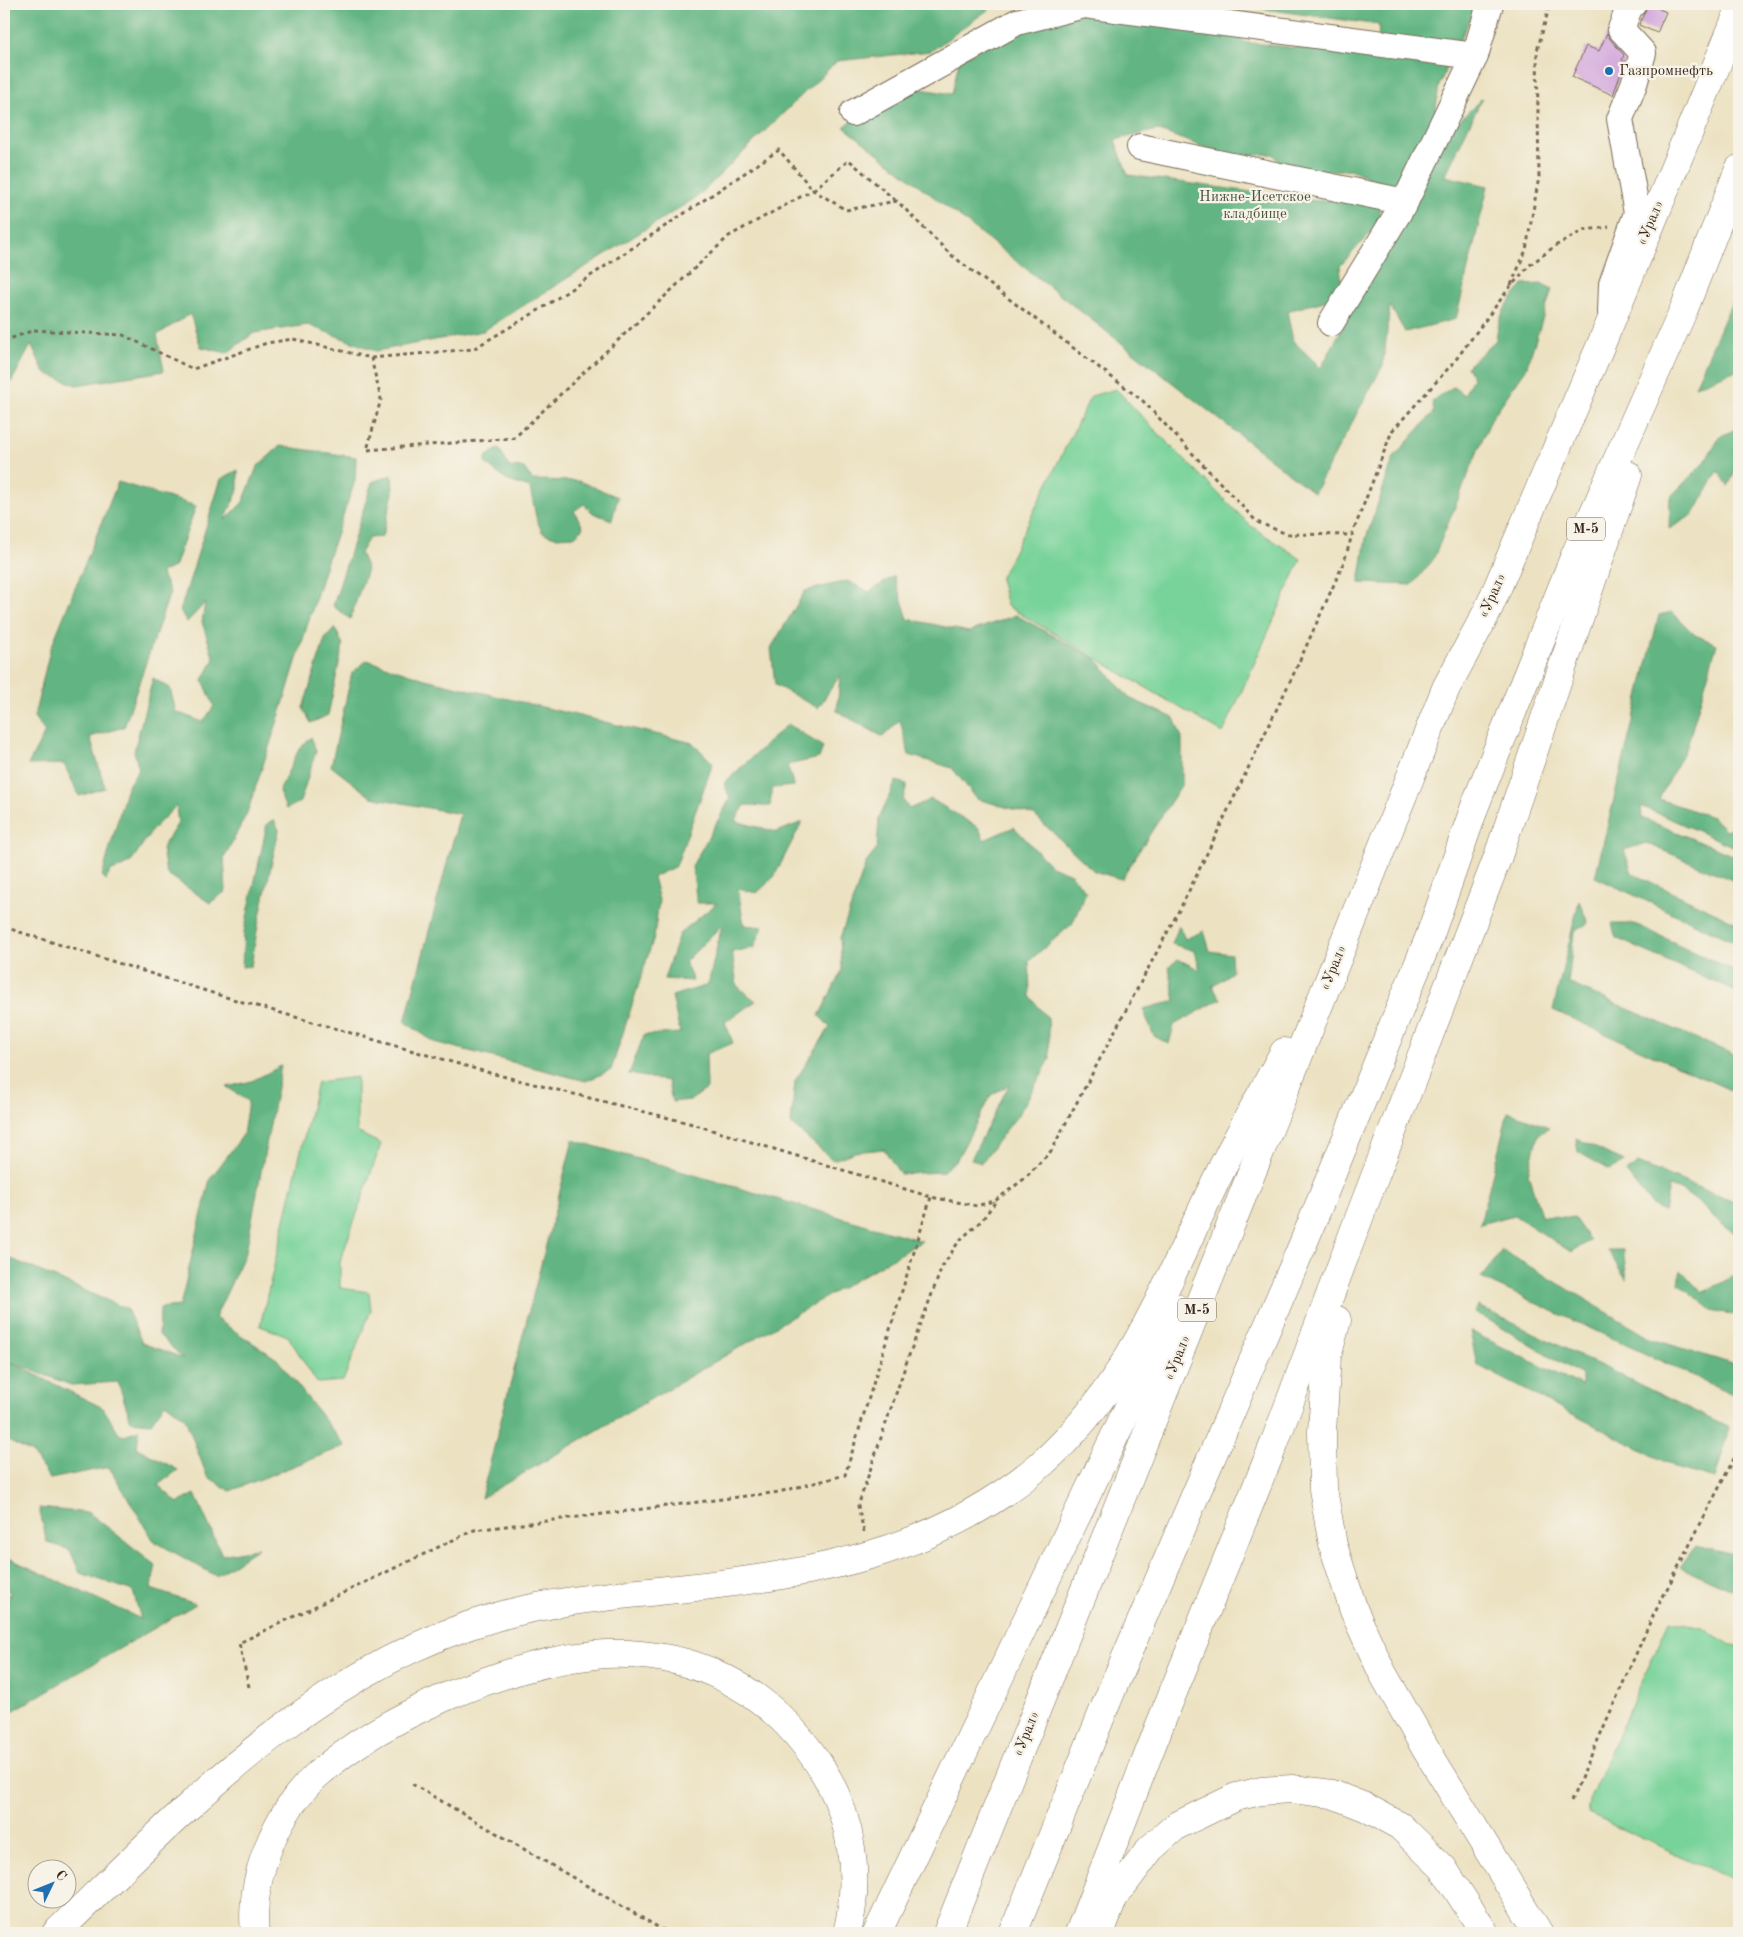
<svg xmlns="http://www.w3.org/2000/svg" width="1743" height="1937" viewBox="0 0 1743 1937" font-family="'Old Standard TT',serif">
<style>
.green{fill:#78d39a;stroke:#5a7e5c}
.forest{fill:#62b582;stroke:#4e7050}
.building{fill:#d6adde}
.lines{fill:none;stroke-linecap:round;stroke-linejoin:round}
.minor-casing{stroke:#796a57;stroke-width:28}
.major-casing{stroke:#796a57;stroke-width:29}
.highway-casing{stroke:#796a57;stroke-width:29}
.path{stroke:#796a57;stroke-width:3;stroke-dasharray:4 4;stroke-linecap:butt}
.minor{stroke:#fff;stroke-width:26}
.major{stroke:#fff;stroke-width:28}
.highway{stroke:#fff;stroke-width:28}
.poi-dot{fill:#1f6fb2;stroke:#f7f3e8;stroke-width:2}
.labels{text-anchor:middle;dominant-baseline:central;stroke-width:4.5;stroke-linejoin:round;paint-order:stroke}
.shield{fill:#f7f3e8;stroke:#73665b;stroke-width:1}
.shield-label{font-size:14px;font-weight:bold;fill:#3b2a1e}
.poi-label{font-size:15px;fill:#3b2a1e;stroke:#f7f3e8;text-anchor:start}
.park-label{font-size:15px;fill:#4a543d;stroke:#f7f3e8}
.street-label{font-size:15px;fill:#3b2a1e;stroke:#f7f3e8}
</style>
<rect width="100%" height="100%" fill="#f7f3e8"/>
<filter id="ink" filterUnits="userSpaceOnUse"><feTurbulence type="fractalNoise" baseFrequency=".02" numOctaves="2"/><feDisplacementMap in="SourceGraphic" scale="10" xChannelSelector="R" yChannelSelector="G"/><feConvolveMatrix kernelMatrix="1 2 1 2 8 2 1 2 1" color-interpolation-filters="sRGB"/></filter>
<filter id="wash" filterUnits="userSpaceOnUse"><feTurbulence type="fractalNoise" baseFrequency=".0096" numOctaves="4" result="noise"/><feDisplacementMap in="SourceGraphic" scale="20" xChannelSelector="R" yChannelSelector="G"/><feGaussianBlur stdDeviation="1.12" result="paint"/><feColorMatrix in="noise" values="0 0 0 0 0 0 0 0 0 0 0 0 0 0 0 0 0 1.4 0 .05"/><feComposite in="paint" operator="in"/></filter>
<g filter="url(#wash)">
<rect width="100%" height="100%" fill="#ece2c2"/>
<!-- green -->
<g class="green">
<path d="M1116 389 1154 429 1251 526 1301 559 1223 733 1007 606 1000 579 1091 396Z"/>
<path d="M357 1077V1132L381 1144 340 1262V1288L369 1292 371 1310 343 1381 317 1383 288 1336 260 1326 317 1082Z"/>
<path d="M1669 1621 1702 1628 1731 1645 1739 1646V1882L1588 1814 1591 1795Z"/>
</g>
<!-- forest -->
<g class="forest">
<path d="M4 4H996L931 51 837 61 697 197 483 331 376 351 308 325 254 333 227 353 201 347 190 314 157 335 164 371 76 385 45 373 31 345 7 390 4 388Z"/>
<path d="M1098 4H1223L1226 18 1243 42 1377 57 1379 25 1229 4H1477L1439 85 1432 139 1390 188 1351 169 1288 175 1273 154 1228 156 1157 130 1115 140 1128 175 1317 201 1378 196 1381 221 1340 266 1343 296 1287 311 1293 341 1321 368 1443 137 1482 98 1445 176 1488 186 1456 319 1405 332 1390 306 1383 365 1314 493 844 127 896 85 952 94 959 60 1037 19Z"/>
<path d="M1739 276V369L1695 386 1735 295Z"/>
<path d="M1542 284 1552 290 1526 369 1491 419 1433 560 1412 585 1359 583 1366 538 1394 457 1434 412 1432 401 1453 387 1464 395 1473 378 1467 367 1496 340C1499 313 1506 305 1523 285Z"/>
<path d="M1739 424V464L1728 486 1718 471 1694 514 1669 529 1670 497 1705 462 1719 437 1736 429Z"/>
<path d="M280 446 356 457 355 481 327 561 281 711 247 813 224 858 226 891 210 903 166 873 162 848 178 823 176 806 153 829 130 863 110 872 106 880 102 876 127 787 139 769 134 751 153 678 170 688 176 712 203 722 214 706 203 680 214 659 202 622 205 603 187 622 180 611 221 479 238 470V490L225 520 243 502 257 467Z"/>
<path d="M499 448 509 467 524 468 532 480 579 481 618 497 612 520 593 513 584 504 574 511 583 527 576 536 555 537 543 533 537 521 530 488 506 480 485 463 487 456Z"/>
<path d="M392 475 393 493 382 537 369 538 360 553 367 569 350 619 333 606 372 482Z"/>
<path d="M118 482 196 506 174 567 161 572 170 592 124 727 90 737 105 788 79 796 64 764 28 765 45 732 34 717 50 650Z"/>
<path d="M894 576 908 619 969 632 1016 615 1097 660 1129 698 1174 718 1182 738V784L1121 879 1094 871 1034 815 977 799 952 768 909 755 900 720 883 737 837 711 840 675 818 708 775 685 771 648 805 591 847 581 869 592Z"/>
<path d="M1672 612 1695 635 1717 644 1687 746 1659 799 1712 817 1726 830 1739 825V849L1641 806 1642 818 1739 858V883L1646 843 1624 850 1632 873 1739 924V944L1595 877 1659 615Z"/>
<path d="M335 628 343 645 328 715 311 723 303 708 325 639Z"/>
<path d="M367 660 425 679 693 743 713 763 676 866 653 877 659 900 654 937 611 1070 586 1081 434 1042 405 1022 460 814 371 797 331 766 352 673Z"/>
<path d="M788 724 823 747 819 758 787 765 794 786 772 788 770 806 745 805 735 821 777 832 802 822 774 877 757 893 738 889 744 925 763 927 754 948 732 952 737 986 756 1001 725 1022 733 1043 706 1054 707 1089 691 1100 672 1102 668 1081 629 1074 644 1035 680 1033 672 996 708 985 722 925 685 962 693 981 664 979 679 934 717 903H697L692 866 730 799 724 783Z"/>
<path d="M311 737 316 751 300 802 286 809 279 791 299 749Z"/>
<path d="M896 781 907 784 903 800 909 809 931 799 979 828 984 840 1014 827 1051 866 1071 874 1086 892 1072 924 1029 961 1030 996 1048 1019 1050 1059 1020 1112 981 1163 971 1159 1009 1085 991 1095 957 1159 942 1172 900 1174 884 1149 855 1152 833 1160 791 1124 795 1081 830 1027 819 1016 842 970 840 938 866 863 877 849 879 818Z"/>
<path d="M274 820 279 830 258 925 251 966 242 967 244 932 267 824Z"/>
<path d="M1579 901 1588 923 1574 932 1568 983 1739 1057V1094L1553 1010Z"/>
<path d="M1612 924H1635L1739 973V993L1616 938Z"/>
<path d="M1179 926 1185 939 1204 931 1210 951 1231 954 1232 972 1212 986 1221 999 1174 1025 1169 1044 1154 1036 1143 1009 1175 1001 1169 967 1178 959 1200 970 1195 951 1172 944Z"/>
<path d="M281 1066 246 1251 215 1318 277 1359 345 1446 230 1491 207 1476 185 1418 165 1403 151 1423 131 1421 118 1382 71 1385 8 1361 103 1408 121 1436 139 1430 137 1448 178 1470 158 1485 178 1503 195 1494 222 1555 258 1548 216 1576 154 1541 109 1467 50 1479 32 1453 4 1439V1252L7 1257 127 1309 142 1343 183 1358 159 1335 160 1308 180 1306 210 1179 243 1135 248 1101 227 1087 252 1081Z"/>
<path d="M1508 1112 1549 1127 1538 1135 1528 1174 1541 1215 1574 1218 1590 1241 1571 1252 1514 1215 1480 1224Z"/>
<path d="M1576 1138 1624 1162 1610 1170 1578 1152Z"/>
<path d="M573 1140 922 1241 481 1498Z"/>
<path d="M1638 1163 1739 1204V1235C1713 1223 1697 1193 1669 1186L1664 1212 1652 1205 1626 1172Z"/>
<path d="M1502 1250 1652 1339 1739 1366V1397L1481 1278Z"/>
<path d="M1607 1250H1623L1627 1280Z"/>
<path d="M1681 1270 1702 1293 1736 1275 1739 1303 1733 1315 1712 1310 1679 1284Z"/>
<path d="M1478 1306 1729 1428 1715 1479 1679 1469 1477 1365 1470 1331 1582 1386V1375L1475 1312Z"/>
<path d="M39 1508 89 1513 156 1565 151 1589 196 1604 4 1716V1595H11L4 1585V1556L141 1619 133 1591 80 1573 70 1550 47 1542Z"/>
<path d="M1696 1545 1739 1555V1593L1680 1567Z"/>
</g>
<g id="blocks">
<!-- building -->
<g class="building">
<path d="M1648 4 1666 12 1657 33 1639 25Z"/>
<path d="M1607 33 1610 39 1624 55 1622 60 1625 62 1613 95 1572 77 1586 46 1599 51Z"/>
</g>
</g>
</g>
<g filter="url(#ink)">
<use href="#blocks" fill-opacity="0" stroke="#796a57" stroke-width="1"/>
<g class="lines">
<!-- minor casing -->
<g class="minor-casing">
<g id="minor">
<path d="M853 113 1017 22 1085 5 1475 56"/>
<path d="M1140 147 1405 202"/>
<path d="M1611 312 1612 284 1637 213 1620 119 1634 84 1643 53 1621 29 1629 8 1633 4"/>
<path d="M1331 323 1405 202 1475 56 1490 4"/>
</g>
</g>
<!-- major casing -->
<g class="major-casing">
<g id="major">
<path d="M1337 1320 1327 1357 1322 1431 1323 1489 1333 1545 1354 1611 1382 1672 1427 1751 1539 1933"/>
<path d="M56 1933C185 1809 318 1667 496 1617 558 1599 624 1595 687 1588 817 1573 936 1553 1039 1466 1131 1387 1171 1271 1223 1166 1242 1127 1264 1090 1284 1052"/>
<path d="M877 1933 1176 1308"/>
<path d="M947 1933 1446 688 1487 612 1611 321 1739 11"/>
<path d="M1013 1933 1113 1687 1303 1244 1429 938 1476 803 1575 555 1684 309 1739 169"/>
<path d="M1079 1933 1159 1727 1274 1444 1359 1218 1497 859 1628 475"/>
</g>
</g>
<!-- highway casing -->
<g class="highway-casing">
<g id="highway">
<path d="M255 1933C249 1878 276 1812 317 1775 383 1716 506 1664 594 1655 623 1652 658 1655 686 1663 744 1680 790 1718 822 1769 852 1817 861 1878 847 1933"/>
<path d="M1100 1933 1114 1897 1150 1849 1176 1826 1236 1797 1261 1791 1292 1789 1332 1794 1365 1807 1400 1826 1443 1868 1485 1933"/>
</g>
</g>
<!-- path -->
<g class="path">
<path d="M1511 285 1526 250 1539 177 1537 51 1550 4"/>
<path d="M4 341 34 330 123 335 193 369 267 343 293 339 371 358 473 349 544 307 779 150 813 190 849 160 896 201"/>
<path d="M371 358 381 399 367 450 514 438 729 236 813 190 846 210 897 201 950 254 1143 401 1257 522 1287 534 1352 535"/>
<path d="M4 927 222 996 490 1073 689 1123 931 1197 977 1206 996 1200 1024 1179 1051 1151 1184 901 1296 669 1344 562 1352 535 1392 431 1454 362 1510 287 1530 265 1555 246 1584 230 1609 227"/>
<path d="M864 1532 858 1506 908 1358 942 1267 959 1241 982 1220 996 1201"/>
<path d="M249 1687 239 1643 474 1530 779 1492 845 1475 931 1197"/>
<path d="M412 1784 668 1933"/>
<path d="M1571 1801 1651 1620 1739 1449"/>
</g>
<!-- minor -->
<use href="#minor" class="minor"/>
<!-- major -->
<use href="#major" class="major"/>
<!-- highway -->
<use href="#highway" class="highway"/>
</g>
</g>
<!-- markers -->
<circle class="poi-dot" cx="1609" cy="71" r="5"/>
<g class="labels">
<!-- shield labels -->
<g class="shield">
<rect x="1567" y="517.5" width="38" height="23" rx="4"/>
<rect x="1178" y="1298.5" width="38" height="23" rx="4"/>
</g>
<g class="shield-label">
<text x="1586" y="529">М-5</text>
<text x="1197" y="1310">М-5</text>
</g>
<!-- poi labels -->
<g class="poi-label">
<text x="1619" y="71">Газпромнефть</text>
</g>
<!-- park labels -->
<g class="park-label">
<text x="1255" y="197">Нижне-Исетское<tspan x="1255" dy="17">кладбище</tspan></text>
</g>
<!-- street labels -->
<g class="street-label">
<text transform="translate(1651 223) rotate(-67)">«Урал»</text>
<text transform="translate(1493 596) rotate(-66)">«Урал»</text>
<text transform="translate(1334 968) rotate(-68)">«Урал»</text>
<text transform="translate(1178 1358) rotate(-68)">«Урал»</text>
<text transform="translate(1027 1734) rotate(-68)">«Урал»</text>
</g>
</g>
<!-- margin -->
<rect width="1743" height="1937" fill="none" stroke="#f7f3e8" stroke-width="20"/>
<!-- north arrow -->
<g transform="translate(52 1884) rotate(47)"><circle r="24" fill="#f7f3e8" stroke="#aca397"/>
<path d="M0-4L9 19L0 12L-9 19Z" fill="#1f6fb2"/>
<text y="-8" font-size="14" font-weight="bold" text-anchor="middle" fill="#3b2a1e">С</text>
</g>
</svg>
